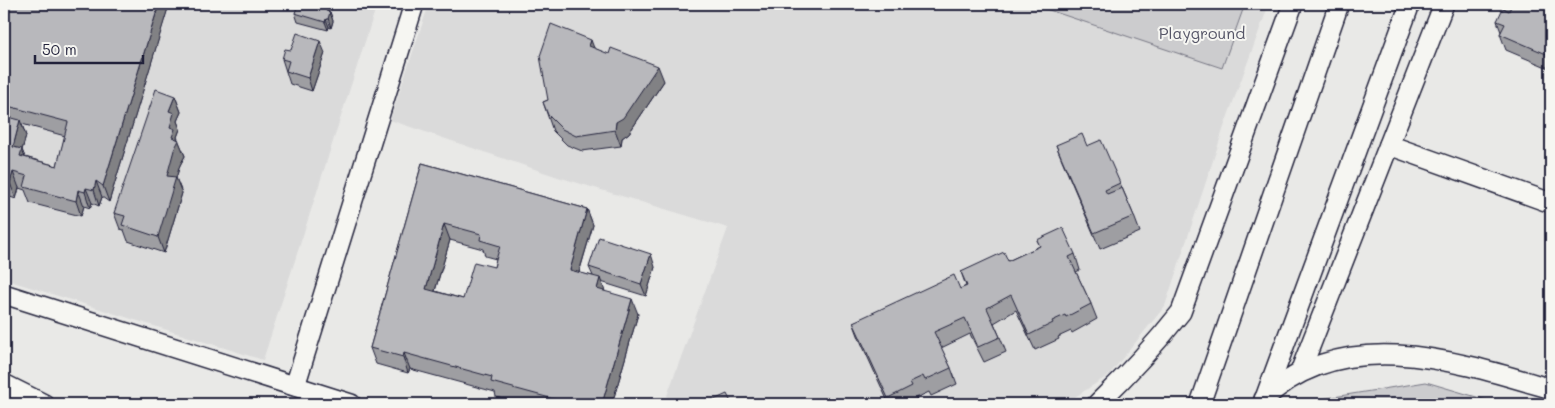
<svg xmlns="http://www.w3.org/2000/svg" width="1555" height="408" viewBox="0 0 1555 408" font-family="Mali,sans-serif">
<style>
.built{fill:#dadada}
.green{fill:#ccccce;stroke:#777784}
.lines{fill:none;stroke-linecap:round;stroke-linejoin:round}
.minor-casing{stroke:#22223b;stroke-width:22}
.minor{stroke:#f6f6f2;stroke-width:19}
.wall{fill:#9e9ea2;stroke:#22223b;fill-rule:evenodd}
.shaded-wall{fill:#818184;stroke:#22223b}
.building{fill:#b8b8bc;stroke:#22223b;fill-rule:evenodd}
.labels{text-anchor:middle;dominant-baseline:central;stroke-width:4;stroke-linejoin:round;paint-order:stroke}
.park-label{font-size:16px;fill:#555567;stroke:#f6f6f2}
</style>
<rect width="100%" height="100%" fill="#e9e9e7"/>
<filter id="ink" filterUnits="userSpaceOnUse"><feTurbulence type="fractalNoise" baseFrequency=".02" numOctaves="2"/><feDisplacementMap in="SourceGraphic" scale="10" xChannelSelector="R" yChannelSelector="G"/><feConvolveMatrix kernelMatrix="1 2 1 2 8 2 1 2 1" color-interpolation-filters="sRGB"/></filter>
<g filter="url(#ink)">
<!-- built -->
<g class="built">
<path d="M4 4H377L263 360 4 279Z"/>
<path d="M429 4H1269L1225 124 1165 306 1109 375 1064 404H664L728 228 558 177 390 120Z"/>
</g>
<!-- green -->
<g class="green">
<path d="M1031 4H1245L1222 68Z"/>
<path d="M1426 382 1500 404H1317L1321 399Z"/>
</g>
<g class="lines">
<!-- minor casing -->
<g class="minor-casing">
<g id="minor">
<path d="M1389 145 1551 203"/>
<path d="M4 294 351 404"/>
<path d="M1300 372 1444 4"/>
<path d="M4 384 44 404"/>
<path d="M295 386 414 4"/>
<path d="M1265 398 1410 4"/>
<path d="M1264 399C1343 323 1460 362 1551 389"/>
<path d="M1097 404C1127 375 1155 345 1181 312L1293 4"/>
<path d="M1200 404 1339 4"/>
</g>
</g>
<!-- minor -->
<use href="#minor" class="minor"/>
</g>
<!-- wall -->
<g class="wall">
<path d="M4 4H169L109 202 102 197 99 206 92 203 90 208 84 206 81 216 30 203 25 190 19 188 16 199 7 196 4 188ZM22 124 65 136 57 166 25 157 22 150 26 136Z"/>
<path d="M1503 4H1551V69L1506 50 1500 34 1501 32 1497 21 1505 9Z"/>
<path d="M329 12H330L333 21 331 28 329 27 328 30 298 22 295 13Z"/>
<path d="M594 48 664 81 629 133 622 138 621 146 582 151 567 145 553 131 543 102 548 100Z"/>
<path d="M291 50 325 53 312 91 290 84 282 59Z"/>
<path d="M175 96 181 112 177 121 180 129 177 137 185 156 180 165 176 178 182 193 164 253 128 241 124 230 120 229 114 213Z"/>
<path d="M1056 145 1120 183 1134 216 1140 232 1100 249 1062 160Z"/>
<path d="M422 163 587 209 593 225 579 273 593 276 589 267H655L646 296 601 282 604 291 638 314 612 404H521L496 397 495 392 410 369 408 373 376 364 370 348ZM450 240 483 249 485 256 496 259 494 267 463 299 435 291Z"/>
<path d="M1037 240 1075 254 1080 270 1076 272 1091 304 1097 319 1072 333 1071 331 1058 337 1059 339 1035 350 1016 310 994 323 1000 337 1006 352 984 362 970 334 941 348 951 368 957 384 931 396 929 392 916 398 918 402 913 404H889L859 338 853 322 960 289 966 286 961 272 1008 261 1040 246Z"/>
</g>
<!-- shaded-wall -->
<g class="shaded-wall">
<path d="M159 4H169V5L109 202 103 186Z"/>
<path d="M327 7 330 14V12L333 21 331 28 326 11Z"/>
<path d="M326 19 329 27 328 30 325 22Z"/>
<path d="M591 40 597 56 589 46Z"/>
<path d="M320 41 325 53 312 91 308 78Z"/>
<path d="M658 66 664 81 629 133 622 138 621 146 615 130 616 122Z"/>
<path d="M175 96 181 112 177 121 180 129 177 137 185 156 180 165 176 178 182 193 164 253 158 237 172 137 170 127 169 111Z"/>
<path d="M4 108 8 121 4 126Z"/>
<path d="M20 120 26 136 22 150 28 165 13 147Z"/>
<path d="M13 172 19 188 16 199 10 183Z"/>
<path d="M96 181 102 197 99 206 94 190Z"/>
<path d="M86 188 92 203 90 208 85 192Z"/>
<path d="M78 190 84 206 81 216 76 201Z"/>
<path d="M587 209 593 225 575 286 570 270Z"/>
<path d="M444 224 450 240 431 304 426 289Z"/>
<path d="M651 254 655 267 646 296 641 284Z"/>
<path d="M600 278 606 294 597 289Z"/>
<path d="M632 299 638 314 612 404H602Z"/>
<path d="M404 353 410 369 408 373 403 357Z"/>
</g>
<!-- building -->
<g class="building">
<path d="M4 4H159L103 186 96 181 94 190 86 188 85 192 78 190 76 201 24 187 27 176 13 172 10 183 4 181V116L20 120 13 147 22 149 20 156 57 166 68 122 4 105Z"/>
<path d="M298 4H315L327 7 326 11 330 12 328 19H326L325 22 295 13Z"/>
<path d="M1512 4H1551V56L1500 34 1505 24 1497 21 1503 8 1509 11Z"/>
<path d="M551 24 591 40 589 46 609 54 611 48 658 66 623 118 616 122 615 130 576 136 562 129 548 115 543 102 548 100 540 56Z"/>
<path d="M297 33 320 41 308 78 286 71 289 61 282 59 285 49 291 50Z"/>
<path d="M156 89 175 96 169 111 174 113 170 127 175 129 172 137 179 140 174 150 167 176 176 177 158 237 122 225 125 216 114 213Z"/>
<path d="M1551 132V139L1549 138Z"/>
<path d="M1082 134 1087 146 1101 140 1120 183 1105 190 1107 194 1122 188 1134 216 1094 233 1056 145Z"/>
<path d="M422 163 587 209 570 270 600 278 597 289 632 299 602 404H572L491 382 492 377 404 353 403 357 370 348ZM444 224 481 234 480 240 500 246 494 267 474 262 463 299 426 289Z"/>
<path d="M1063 228 1075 254 1069 257 1091 304 1066 317 1065 315 1052 321 1053 323 1029 335 1011 295 987 308 1000 337 978 347 965 318 934 332 951 368 925 380 923 376 910 382 912 386 888 398 853 322 954 275 960 289 967 286 961 272 1004 252 1008 261 1040 246 1037 240Z"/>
<path d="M599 237 651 254 641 284 589 267Z"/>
<path d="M727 394 732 404H705Z"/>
</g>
</g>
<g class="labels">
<!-- park labels -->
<g class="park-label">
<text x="1202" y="32">Playground</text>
</g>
</g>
<!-- margin -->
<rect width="1555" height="408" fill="none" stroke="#f6f6f2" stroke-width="20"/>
<rect x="10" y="10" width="1535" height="388" fill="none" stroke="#22223b" stroke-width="2" filter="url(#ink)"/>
<!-- scale -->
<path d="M35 55v8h108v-8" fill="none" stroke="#22223b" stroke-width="2.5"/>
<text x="42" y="55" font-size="15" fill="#22223b" stroke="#f6f6f2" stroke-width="4" paint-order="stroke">50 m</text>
</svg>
